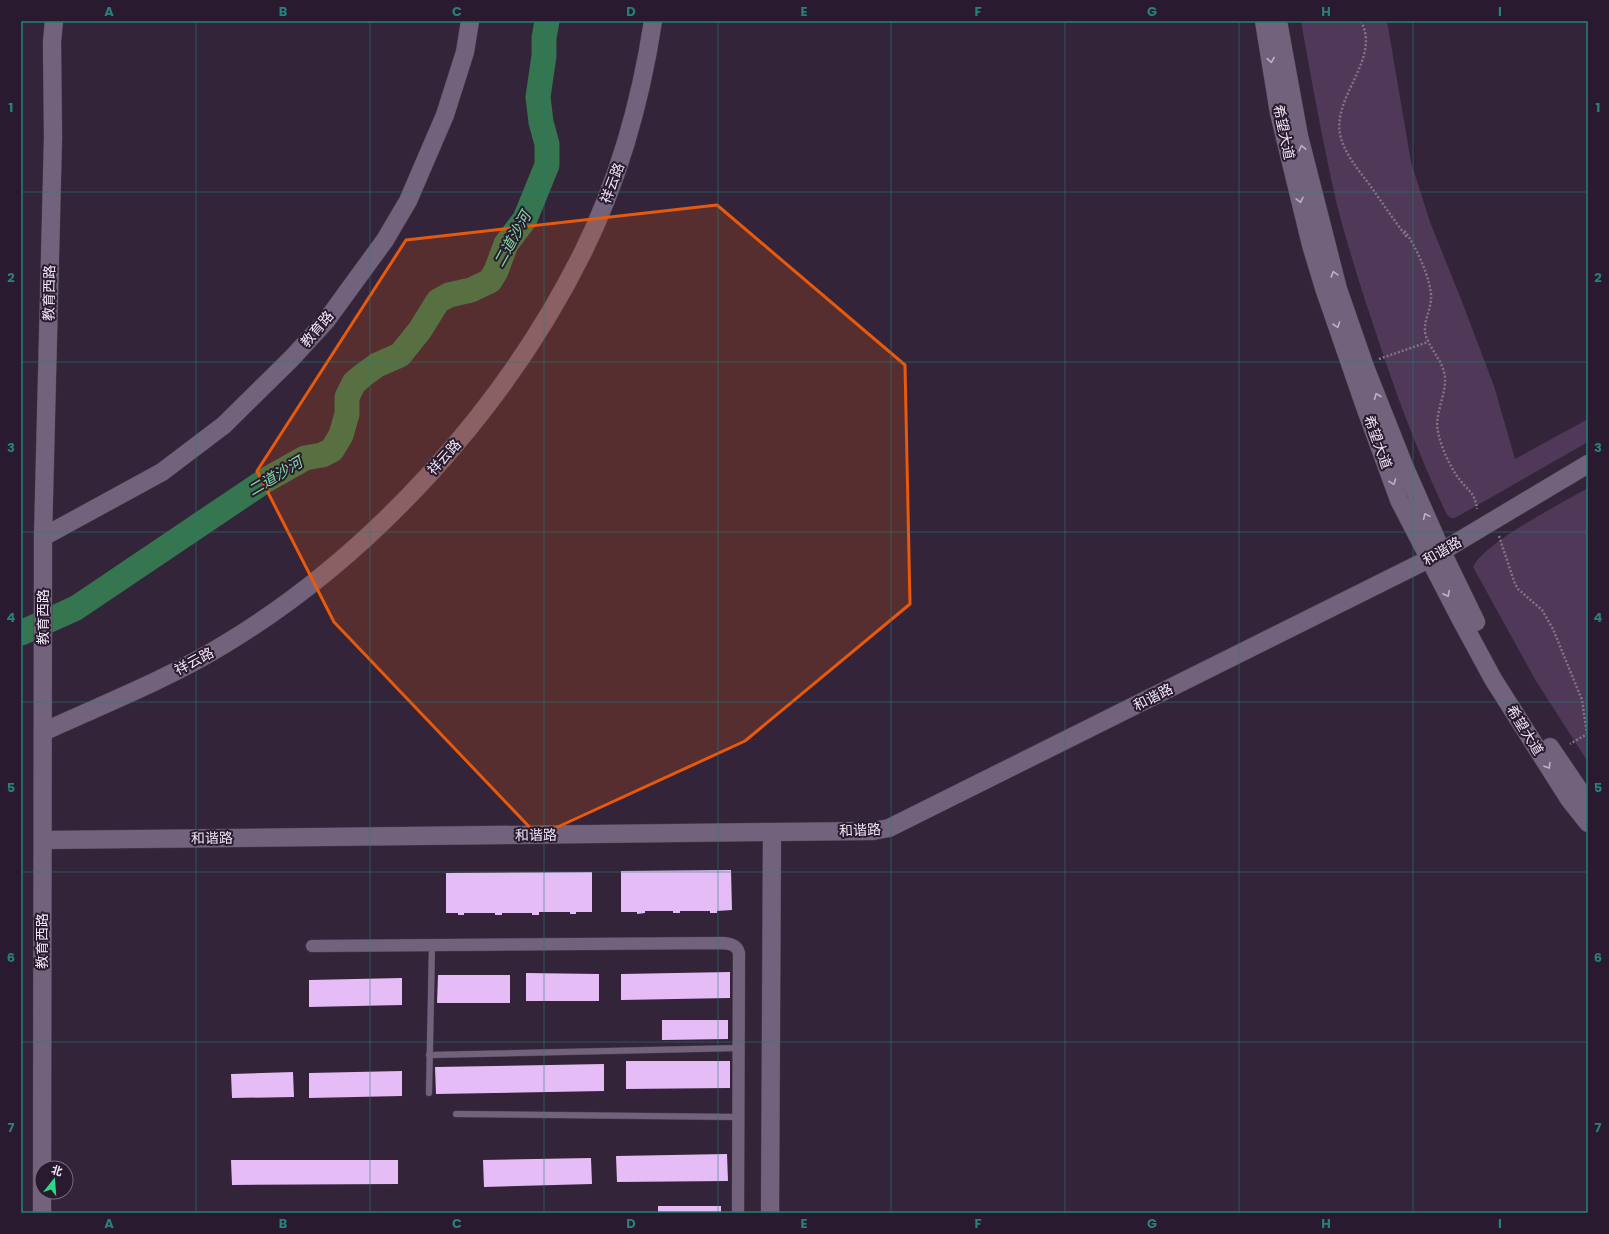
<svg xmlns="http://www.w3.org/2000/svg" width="1609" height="1234" viewBox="0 0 1609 1234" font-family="Poppins,'Noto Sans SC',sans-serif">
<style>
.green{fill:#4f3858}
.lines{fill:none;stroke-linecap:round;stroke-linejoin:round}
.river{stroke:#35754f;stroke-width:25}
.building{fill:#e5bcf6}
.lane-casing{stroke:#4e4053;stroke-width:7}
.street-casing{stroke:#4e4053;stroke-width:13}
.secondary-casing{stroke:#4e4053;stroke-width:19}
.path{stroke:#817486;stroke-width:2.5;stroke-dasharray:2 2;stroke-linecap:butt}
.lane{stroke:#73627b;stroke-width:6}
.street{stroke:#73627b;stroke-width:12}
.secondary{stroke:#73627b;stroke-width:18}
.oneway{stroke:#beb1c4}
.marked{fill:#e8590c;fill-opacity:0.2;stroke:#e8590c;stroke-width:3;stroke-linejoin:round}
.grid{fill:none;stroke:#26817b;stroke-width:1;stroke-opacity:0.55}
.labels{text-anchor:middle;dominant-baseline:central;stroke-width:4;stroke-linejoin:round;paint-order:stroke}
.street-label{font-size:14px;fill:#f0e6f4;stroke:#291a2f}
.water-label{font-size:15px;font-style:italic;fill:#81dda3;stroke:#291a2f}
.neatline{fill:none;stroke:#26817b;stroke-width:1.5}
.grid-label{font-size:13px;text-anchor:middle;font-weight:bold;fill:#26817b}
</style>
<rect width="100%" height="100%" fill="#332439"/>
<!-- green -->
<g class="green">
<path d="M1301 21H1387L1411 162 1430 222 1461 299 1494 386 1515 459 1588 419V442L1455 518H1451L1447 515C1417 452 1393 386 1372 321 1359 282 1347 244 1337 205 1323 144 1312 83 1301 21Z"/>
<path d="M1588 488V762L1536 681 1473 567C1483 543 1562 503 1588 488Z"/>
</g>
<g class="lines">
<!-- river -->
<path class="river" d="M21 633 76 608 266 480 305 458 322 455 332 450 341 435 347 414V397L354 383 362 376 377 365 400 355 420 330 438 301 449 295 471 290 490 281 496 271 506 244 525 219 547 165V144L541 122 538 97 544 56V38L547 21"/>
</g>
<!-- building -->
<g class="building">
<path d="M731 870 732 910 717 911V913H710V911H680V913H673V911H645V913L637 914V912H621V871Z"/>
<path d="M592 872V912H576V914H570V912H539V915H532V913H502V915H495V913H464V915H458V913H446V873Z"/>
<path d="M730 972V998L621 1000V974Z"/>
<path d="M526 973 599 974V1001H526Z"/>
<path d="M438 975H510V1003H437Z"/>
<path d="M402 978V1005L309 1007V980Z"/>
<path d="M662 1020H728V1039L662 1040Z"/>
<path d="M626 1061H730V1088L626 1089Z"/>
<path d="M604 1064V1091L436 1094 435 1067Z"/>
<path d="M402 1071V1096L309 1098V1073Z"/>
<path d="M293 1072 294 1097 232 1098 231 1074Z"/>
<path d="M727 1154 728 1181 617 1182 616 1156Z"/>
<path d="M591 1158 592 1184 484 1187 483 1160Z"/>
<path d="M231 1160H398V1184L232 1185Z"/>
<rect x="658" y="1206" width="63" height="7"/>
</g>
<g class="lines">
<!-- lane casing -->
<g class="lane-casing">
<g id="lane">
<path d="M429 1055 739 1048"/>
<path d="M429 1093 432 945"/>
<path d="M456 1114 738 1117"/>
</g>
</g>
<!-- street casing -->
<g class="street-casing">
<path id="street" d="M312 946 723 943C731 944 737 945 739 953L738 1213"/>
</g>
<!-- secondary casing -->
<g class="secondary-casing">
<g id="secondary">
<path d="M1264 21 1279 113 1311 245 1324 288 1364 404 1399 500 1460 618 1493 679 1569 799 1588 823"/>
<path d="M1278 21 1299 136 1338 289 1365 367 1405 468 1442 552 1476 622"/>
<path d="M43 537 162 472 224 425 291 359 326 321 385 240 408 201 445 115 465 52 470 21"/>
<path d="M43 732C104 704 168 679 225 644 374 554 506 407 583 252 619 179 641 100 653 21"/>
<path d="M1550 747 1588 803"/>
<path d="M43 840 772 832 873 831 889 828 1429 559 1588 464"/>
<path d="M42 1213 43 537 53 137 52 42 54 21"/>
<path d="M770 1213 772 832"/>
</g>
</g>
<!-- path -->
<g class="path">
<path d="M1361 21C1381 59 1333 95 1340 134 1344 153 1357 168 1369 184 1381 201 1393 219 1406 236L1404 230C1415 244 1433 283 1431 300 1430 312 1422 324 1426 336 1431 351 1444 362 1445 378 1446 396 1434 414 1438 432 1441 447 1449 464 1457 476 1466 490 1475 491 1477 509"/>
<path d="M1379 359 1428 342"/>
<path d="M1499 536 1515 584 1518 589 1542 610 1553 629 1582 700 1587 734 1570 744"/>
</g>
<!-- lane -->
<use href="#lane" class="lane"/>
<!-- street -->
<use href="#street" class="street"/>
<!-- secondary -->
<use href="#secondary" class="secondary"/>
</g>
<!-- one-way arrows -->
<defs><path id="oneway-chevron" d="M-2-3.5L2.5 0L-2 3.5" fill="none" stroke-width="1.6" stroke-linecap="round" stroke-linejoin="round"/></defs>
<g class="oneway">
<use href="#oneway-chevron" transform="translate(1271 60) rotate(81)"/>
<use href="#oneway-chevron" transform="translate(1302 148) rotate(-104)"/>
<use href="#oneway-chevron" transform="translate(1300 200) rotate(77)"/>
<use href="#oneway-chevron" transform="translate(1334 274) rotate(-106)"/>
<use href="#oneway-chevron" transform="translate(1337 325) rotate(71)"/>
<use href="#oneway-chevron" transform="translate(1377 396) rotate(-112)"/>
<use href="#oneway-chevron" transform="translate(1393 482) rotate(70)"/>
<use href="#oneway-chevron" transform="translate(1426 516) rotate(-114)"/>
<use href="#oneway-chevron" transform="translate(1447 594) rotate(63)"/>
<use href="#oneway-chevron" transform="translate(1548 766) rotate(58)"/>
</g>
<!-- marked area -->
<path class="marked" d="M717 205 905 365 910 604 745 741 538 836 334 622 257 471 406 240Z"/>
<!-- grid -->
<path class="grid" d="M196 21V1213M370 21V1213M544 21V1213M718 21V1213M891 21V1213M1065 21V1213M1239 21V1213M1413 21V1213M21 192H1588M21 362H1588M21 532H1588M21 702H1588M21 872H1588M21 1042H1588"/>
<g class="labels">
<!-- street labels -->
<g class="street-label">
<text transform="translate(1284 132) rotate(78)">希望大道</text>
<text transform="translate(612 183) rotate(-69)">祥云路</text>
<text transform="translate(49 293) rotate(-89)">教育西路</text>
<text transform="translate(317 329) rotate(-50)">教育路</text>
<text transform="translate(1378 442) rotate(70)">希望大道</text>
<text transform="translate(444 457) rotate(-48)">祥云路</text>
<text transform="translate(1442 551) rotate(-30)">和谐路</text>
<text transform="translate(43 617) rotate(-90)">教育西路</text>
<text transform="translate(194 661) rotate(-28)">祥云路</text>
<text transform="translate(1153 697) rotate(-27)">和谐路</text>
<text transform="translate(1525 730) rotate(58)">希望大道</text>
<text transform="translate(860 830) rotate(-3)">和谐路</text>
<text transform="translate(536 835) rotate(-1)">和谐路</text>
<text transform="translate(212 838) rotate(-1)">和谐路</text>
<text transform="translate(42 941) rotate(-90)">教育西路</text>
</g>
<!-- water labels -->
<g class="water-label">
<text transform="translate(512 239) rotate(-61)">二道沙河</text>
<text transform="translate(275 476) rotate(-31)">二道沙河</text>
</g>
</g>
<!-- border -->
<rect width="1609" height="1234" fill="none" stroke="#291a2f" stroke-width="44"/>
<!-- north arrow -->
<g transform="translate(54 1180) rotate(17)"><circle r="19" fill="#291a2f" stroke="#796c7e"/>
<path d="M0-3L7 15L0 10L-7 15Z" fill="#2ed883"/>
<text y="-6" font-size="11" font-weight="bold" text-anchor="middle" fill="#f0e6f4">北</text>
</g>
<rect x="22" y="22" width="1565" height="1190" class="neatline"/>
<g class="grid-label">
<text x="109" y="16">A</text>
<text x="283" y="16">B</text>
<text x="457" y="16">C</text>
<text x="631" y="16">D</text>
<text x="804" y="16">E</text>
<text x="978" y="16">F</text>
<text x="1152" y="16">G</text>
<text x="1326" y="16">H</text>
<text x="1500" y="16">I</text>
<text x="11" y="112">1</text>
<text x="1598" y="112">1</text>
<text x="11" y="282">2</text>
<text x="1598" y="282">2</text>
<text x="11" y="452">3</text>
<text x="1598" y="452">3</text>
<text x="11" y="622">4</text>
<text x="1598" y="622">4</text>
<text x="11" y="792">5</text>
<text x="1598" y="792">5</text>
<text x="11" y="962">6</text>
<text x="1598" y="962">6</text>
<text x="11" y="1132">7</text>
<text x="1598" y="1132">7</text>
<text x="109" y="1228">A</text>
<text x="283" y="1228">B</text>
<text x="457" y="1228">C</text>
<text x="631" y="1228">D</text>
<text x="804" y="1228">E</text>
<text x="978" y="1228">F</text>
<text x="1152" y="1228">G</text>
<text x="1326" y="1228">H</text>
<text x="1500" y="1228">I</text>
</g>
</svg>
